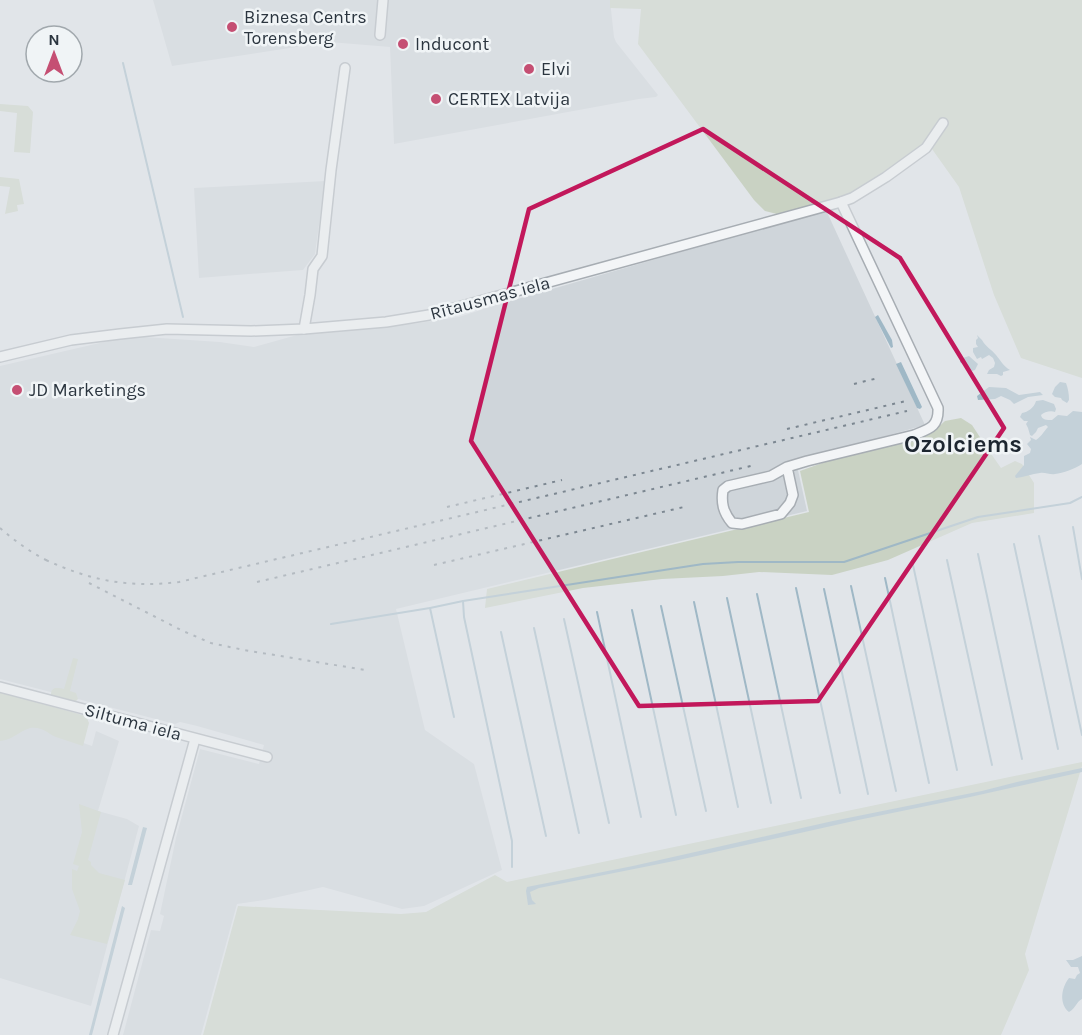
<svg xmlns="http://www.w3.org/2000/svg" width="1082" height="1035" viewBox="0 0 1082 1035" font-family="Karla,sans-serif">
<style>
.built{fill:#cfd5da}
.green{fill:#c9d2c3}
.water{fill:#9fb8c6}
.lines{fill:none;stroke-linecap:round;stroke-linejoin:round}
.stream{stroke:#9fb8c6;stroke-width:2}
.minor-casing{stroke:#a7adb3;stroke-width:12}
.minor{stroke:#f3f5f7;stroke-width:9}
.rail{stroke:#7c8791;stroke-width:2;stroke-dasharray:3 6;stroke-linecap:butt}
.marked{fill:none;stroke:#c2185b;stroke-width:4.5;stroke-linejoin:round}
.poi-dot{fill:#c54f73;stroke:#f0f4f6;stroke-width:2}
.labels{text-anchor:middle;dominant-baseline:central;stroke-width:5;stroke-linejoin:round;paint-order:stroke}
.poi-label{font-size:18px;fill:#2b353f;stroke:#f0f4f6;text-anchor:start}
.street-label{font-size:18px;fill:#2b353f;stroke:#f0f4f6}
.district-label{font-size:24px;font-weight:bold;fill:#1d2630;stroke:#f0f4f6}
</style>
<rect width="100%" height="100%" fill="#e1e5e9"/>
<!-- built -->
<g class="built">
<path d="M153 0H610L614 37 616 42 658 95 656 97 639 99 394 144 390 47 329 42 172 66Z"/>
<path d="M325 181 315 254 303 270 199 278 194 188Z"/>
<path d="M826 210 925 425 796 461 807 511 396 609 425 730 474 764 502 870 424 906 402 909 323 887 265 900 237 904 201 1035H123L151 930 160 931 164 916 160 914 176 838 200 749 259 764 264 745 197 726 180 722 175 724 0 679V366L130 336 220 342 254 347 297 335 419 323 459 317 493 306Z"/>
<path d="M0 703 69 738 92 746 96 731 119 741 98 811 127 819 139 826 91 1006 0 978Z"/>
</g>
<!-- green -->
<g class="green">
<path d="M610 0H1082V378L1021 358 994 295 959 187 932 149 923 146 913 154 852 194 777 214 765 211 754 200 638 44 641 9 610 8Z"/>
<path d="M0 104 28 106 33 112 30 153 14 152 17 113 0 111Z"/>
<path d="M0 177 19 179 24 204 17 205 18 211 0 215 5 214 10 187 0 186Z"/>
<path d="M961 418 972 425 987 448 1001 468 1015 461 1022 464 1034 483V513L972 523 888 560 832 575 759 572 723 576 662 579 583 588 485 608 487 589 809 512 800 471 839 457 936 429 945 421Z"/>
<path d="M73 658 78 659 70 691 76 693 78 699 75 702 51 695C51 686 58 688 64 689Z"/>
<path d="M0 692 86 716 89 723 83 746C74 743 65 740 56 737 47 733 42 726 30 728 19 731 13 740 0 741Z"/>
<path d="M1082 762V766L1025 954 1029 970 1001 1035H203L238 906 401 914 426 912 495 875 507 882Z"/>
<path d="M79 804 101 812 88 860 91 862V865L99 873 125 880 107 944 70 935 78 919 80 911 72 889V869L77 871 79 866 73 864 82 832Z"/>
</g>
<!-- water -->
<g class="water">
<path d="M878 315 892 340 893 347 891 348 875 317Z"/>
<path d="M977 335 982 340C986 347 991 349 996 355 1001 361 1003 366 1010 370L1003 372V375L1001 376 997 374H987L989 370 994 367 995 363 993 358 989 355 982 359 981 357 977 359 973 352V348L978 347 976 344V340L978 338Z"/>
<path d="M969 356 978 364 975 370 972 371 960 362V359Z"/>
<path d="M901 362 922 407 920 409 917 408 896 364Z"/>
<path d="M1060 382 1066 383C1068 388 1069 394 1069 400L1067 403 1062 400 1061 398 1055 397 1052 394 1055 387Z"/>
<path d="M989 387 1006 388 1019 395 1040 392 1043 395 1028 397 1014 404 1010 400 1001 396 995 399 978 400 977 396Z"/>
<path d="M1043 400 1054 404 1056 409 1055 412C1051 410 1044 412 1041 415 1042 420 1047 420 1052 420L1058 415 1067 416 1073 411 1082 412V464C1075 469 1063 473 1055 474 1050 475 1045 472 1040 473 1032 474 1024 477 1016 478L1015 476 1024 465V456L1030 453 1031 449 1027 444 1031 440 1030 437 1036 440C1042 436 1044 431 1048 427L1046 425 1038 428 1036 432 1032 436 1030 435 1028 428 1026 424 1028 421H1024L1020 417 1022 413C1028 412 1034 408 1036 401Z"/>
<path d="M1082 768V772L970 797 858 820 674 861 539 888 530 892 532 900 536 904 528 905 526 891 527 887 633 866 833 821 982 791 1017 782Z"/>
<path d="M143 827 147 828 132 885H128Z"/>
<path d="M122 906 125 908 92 1035H89Z"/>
<path d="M1082 956V999C1076 1002 1076 1008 1069 1012 1059 1004 1061 988 1069 978L1075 979 1077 975 1080 973 1078 967H1071L1066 960H1073Z"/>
</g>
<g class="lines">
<!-- stream -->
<g class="stream">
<path d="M123 63 183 317"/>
<path d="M1073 527 1082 579"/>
<path d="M1039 536 1082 735"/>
<path d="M1014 544 1058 749"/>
<path d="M978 554 1022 759"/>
<path d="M947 560 992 765"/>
<path d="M913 565 957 770"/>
<path d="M885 578 929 783"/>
<path d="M851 586 896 791"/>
<path d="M796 588 840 793"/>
<path d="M824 589 868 794"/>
<path d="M757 594 801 798"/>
<path d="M727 598 771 803"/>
<path d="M463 601 464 617 512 841V867"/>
<path d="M694 602 738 807"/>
<path d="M661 606 706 811"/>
<path d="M430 608 454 717"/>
<path d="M632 610 676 815"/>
<path d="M597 612 641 817"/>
<path d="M564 619 609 823"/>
<path d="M331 624 430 608 463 601 703 564 738 562H844L978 517 1070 503 1082 497"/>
<path d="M534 628 579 833"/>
<path d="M501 632 546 836"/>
</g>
<!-- minor casing -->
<g class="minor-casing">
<g id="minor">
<path d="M380 35 383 0"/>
<path d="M304 329 310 295 313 269 322 256 331 170 345 68"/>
<path d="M0 357 71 340 120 334 167 329 251 331 304 329 386 322 429 315 841 202 852 198 886 177 926 148 943 123"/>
<path d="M787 467 793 495 790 503 781 514 742 524 732 523C723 512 721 503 723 490L728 486 771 476 787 467 807 461 914 435C929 429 939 427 938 408L841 202"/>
<path d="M0 687 267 757"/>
<path d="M113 1035 195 739"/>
</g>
</g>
<!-- minor -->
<use href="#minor" class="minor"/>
<!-- rail -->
<g class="rail">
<path d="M854 384 878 378"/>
<path d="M787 429 906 401"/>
<path d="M447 507 562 480"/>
<path d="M0 528C16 542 33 554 52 563"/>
<path d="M46 560C91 581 130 588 179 582L907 411"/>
<path d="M434 565 684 507"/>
<path d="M257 582 755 465"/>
<path d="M89 583 183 631 211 643 244 650 365 670"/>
</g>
</g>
<!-- marked area -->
<path d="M0 0H1082V1035H0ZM703 129 900 258 1004 428 818 701 639 706 471 441 529 209Z" fill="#e1e5e9" fill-opacity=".55" fill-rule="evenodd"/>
<path class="marked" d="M703 129 900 258 1004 428 818 701 639 706 471 441 529 209Z"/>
<!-- markers -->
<g class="poi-dot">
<circle cx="232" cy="27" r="6"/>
<circle cx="403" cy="44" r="6"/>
<circle cx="529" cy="69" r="6"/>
<circle cx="436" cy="99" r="6"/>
<circle cx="17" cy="390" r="6"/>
</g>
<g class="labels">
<!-- poi labels -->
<g class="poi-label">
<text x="244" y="17">Biznesa Centrs<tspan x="244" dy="21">Torensberg</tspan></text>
<text x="415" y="44">Inducont</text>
<text x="541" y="69">Elvi</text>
<text x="448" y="99">CERTEX Latvija</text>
<text x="29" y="390">JD Marketings</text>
</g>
<!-- street labels -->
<g class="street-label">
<text transform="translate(490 298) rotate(-15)">Rītausmas iela</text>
<text transform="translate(133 722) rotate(15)">Siltuma iela</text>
</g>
<!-- district labels -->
<g class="district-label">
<text x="963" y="444">Ozolciems</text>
</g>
</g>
<!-- north arrow -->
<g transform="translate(54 54)"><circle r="28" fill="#f0f4f6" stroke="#a1a8ad" stroke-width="1.5"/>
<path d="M0-4.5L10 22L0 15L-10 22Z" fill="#c54f73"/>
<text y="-9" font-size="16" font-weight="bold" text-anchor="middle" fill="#2b353f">N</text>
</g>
</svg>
